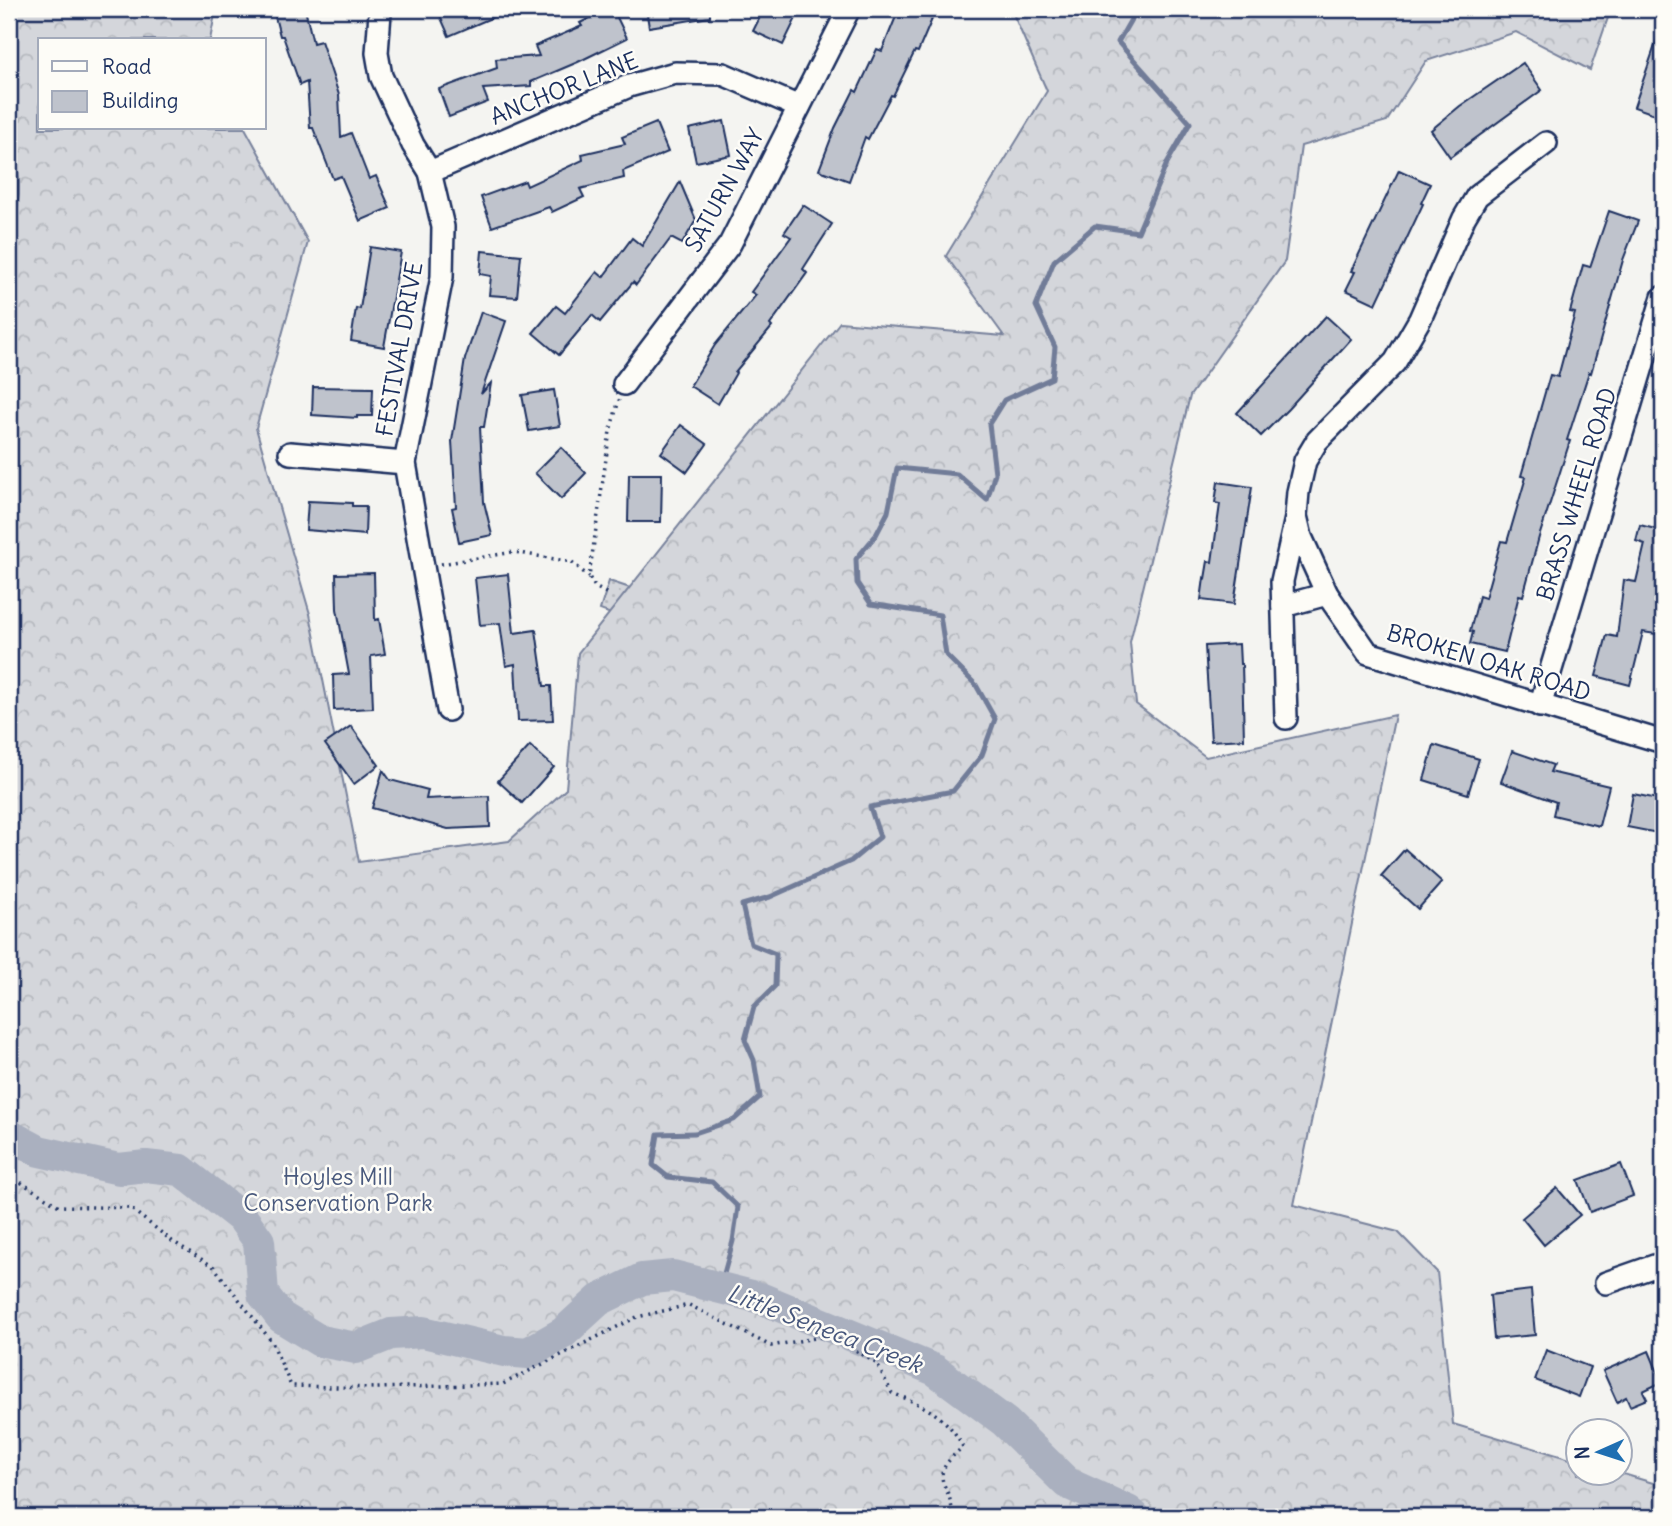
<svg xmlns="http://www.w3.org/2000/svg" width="1672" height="1526" viewBox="0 0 1672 1526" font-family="Delius,sans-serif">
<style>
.grass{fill:url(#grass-dots);stroke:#78829c;stroke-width:2}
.forest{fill:url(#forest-crowns);stroke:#78829c;stroke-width:2}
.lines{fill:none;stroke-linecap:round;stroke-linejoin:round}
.stream{stroke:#717c98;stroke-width:5}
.river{stroke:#aab0bf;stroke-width:32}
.building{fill:#bfc3cc;stroke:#1b2f5e;stroke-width:2}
.minor-casing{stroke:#1b2f5e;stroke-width:26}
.path{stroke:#1b2f5e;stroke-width:3.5;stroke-dasharray:2 5;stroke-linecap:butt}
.minor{stroke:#fdfcf7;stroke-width:21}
.labels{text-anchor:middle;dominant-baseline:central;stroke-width:5;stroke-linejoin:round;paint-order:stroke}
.street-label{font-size:23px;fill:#1b2f5e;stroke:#fdfcf7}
.park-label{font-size:23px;fill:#49597d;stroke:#fdfcf7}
.water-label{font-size:24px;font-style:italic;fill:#46567b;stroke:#fdfcf7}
</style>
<defs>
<pattern id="grass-dots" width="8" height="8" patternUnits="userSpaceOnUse" patternTransform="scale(1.75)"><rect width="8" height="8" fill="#d4d6db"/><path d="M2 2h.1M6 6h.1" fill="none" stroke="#b5b8be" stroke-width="1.8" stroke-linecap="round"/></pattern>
<pattern id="forest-crowns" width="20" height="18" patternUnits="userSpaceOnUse" patternTransform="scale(1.75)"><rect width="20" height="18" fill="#d4d6db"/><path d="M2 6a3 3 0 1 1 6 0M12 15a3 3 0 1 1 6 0" fill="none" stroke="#b5b8be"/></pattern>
</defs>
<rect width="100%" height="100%" fill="#f4f4f1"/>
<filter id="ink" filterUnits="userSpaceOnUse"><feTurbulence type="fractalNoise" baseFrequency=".0143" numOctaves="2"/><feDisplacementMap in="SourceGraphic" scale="14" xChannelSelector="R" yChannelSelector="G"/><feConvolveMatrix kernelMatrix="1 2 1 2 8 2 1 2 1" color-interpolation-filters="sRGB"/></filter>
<g filter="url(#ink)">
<!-- grass -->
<path class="grass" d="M609 581 648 594 638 624 600 610Z"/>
<!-- forest -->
<path class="forest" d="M9 9H216L210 40H40V128H245L308 242 256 428 310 614 359 862 509 841 566 789 578 653 840 322 1004 336 946 256 1047 91 1011 9H1611L1590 70 1516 32 1426 61 1387 121 1301 146 1285 261 1190 396 1130 642 1136 704 1206 757 1395 715 1294 1205 1398 1232 1437 1272 1453 1424 1577 1461 1578 1474 1620 1473 1663 1486V1517H9Z"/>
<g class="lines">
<!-- stream -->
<g class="stream">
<path d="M9 132C17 165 23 198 9 230"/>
<path d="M720 1288 733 1241 738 1207 712 1182 668 1177 653 1165 658 1134 695 1133 734 1120 760 1097 754 1060 745 1040 754 1007 775 986 776 954 751 944 742 905 770 897 851 861 880 837 870 807 953 791 982 755 995 719 976 685 946 655 940 615 871 604 857 583 856 559 876 535 888 512 897 468 957 474 987 500 995 473 989 424 1004 400 1052 378 1055 347 1036 306 1054 261 1095 226 1138 232 1167 163 1190 123 1118 42 1137 9"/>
</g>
<!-- river -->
<path class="river" d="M9 1135 39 1151 119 1169 146 1166 181 1170 243 1219 259 1241 263 1294 281 1317 320 1341 356 1348 391 1334 423 1332 504 1351 528 1353 563 1333 599 1300 642 1279 673 1276 760 1298 935 1370 1005 1422 1067 1483 1128 1511 1135 1517"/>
</g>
<!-- building -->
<g class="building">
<path d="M273 9H305L313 43 321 41 339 95 341 137 351 133 369 179 376 176 390 208 360 221 341 176 333 179 313 128H310L307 82 300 85 283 36H280Z"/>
<path d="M437 9H512L449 36Z"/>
<path d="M608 9H613L627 38 578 62 531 82V86L483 89 488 102 449 117 439 89 497 68 496 59 539 56 535 46 582 26 580 23Z"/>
<path d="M646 9H710V17L649 27Z"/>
<path d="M764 9H788L798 14 783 45 753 31Z"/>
<path d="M899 9H906L932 19 918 52 915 51 893 96 891 95 868 139 865 137 849 181 819 170 835 128 854 90 857 92 877 49 882 51Z"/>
<path d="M1661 28H1663V117L1634 107Z"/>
<path d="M1523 63 1542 90 1450 157 1431 130 1460 106Z"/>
<path d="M724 121 731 155 696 162 689 129Z"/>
<path d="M656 123 668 152 623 171 624 178 580 189 584 197 552 212 549 207 492 227 481 197 525 181 527 186 583 160 582 154 625 144 622 137Z"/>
<path d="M1399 170 1430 184 1421 203 1423 204 1376 304 1346 290 1355 272 1351 271Z"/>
<path d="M680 182 696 220 682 244 671 238 636 285 633 282 600 322 592 315 559 355 533 333 556 306 565 313 597 272 603 277 632 238 642 246Z"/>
<path d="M803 205 832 224 803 269 807 273 770 325 772 327 735 372 736 373 718 404 690 386 715 345 756 295 751 292 791 237 784 233Z"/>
<path d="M1609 211 1638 221 1623 260 1591 373 1589 372 1567 440 1570 441 1539 537 1523 596 1519 595 1505 652 1470 644 1473 632 1470 631 1479 596 1485 598 1501 541 1507 542 1526 477 1521 476 1550 375 1558 377 1575 313 1570 312 1583 265 1590 267Z"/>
<path d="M370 247 401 252 384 347 351 341 356 308 360 309Z"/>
<path d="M482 251 521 255 517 297 489 295 491 276 480 274Z"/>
<path d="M481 312 506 321 481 394 491 383 484 427H480L484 502 492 535 459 542 452 508 456 507 452 441 465 359Z"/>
<path d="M1326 316 1351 339 1288 409 1261 436 1237 413Z"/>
<path d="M313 387 373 388 372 416H357V418L312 415Z"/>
<path d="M554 390 560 426 529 431 522 395Z"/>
<path d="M681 425 707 444 687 472 661 453Z"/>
<path d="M561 447 586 473 561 499 535 473Z"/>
<path d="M629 474H662L661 522H628Z"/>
<path d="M1218 482 1252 487 1234 604 1201 600 1204 578 1205 579 1208 561 1212 562 1220 504 1215 503Z"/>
<path d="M308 501 352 503V506H366L365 535 306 530Z"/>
<path d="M1640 525 1663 531V579L1658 617H1663V635L1643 632 1630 685 1596 676 1607 635 1617 637 1624 580 1636 582 1645 544 1636 541Z"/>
<path d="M374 573 375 620 379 619 385 654 371 656 373 708 334 710 333 675 349 674 337 609 336 574Z"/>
<path d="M508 574 514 633 536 630 544 686H551L553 720 518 721 515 664 506 666 500 623 480 625 475 578Z"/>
<path d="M1239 644 1240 664H1242L1244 739 1211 741 1205 646Z"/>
<path d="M351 726 379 765 354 784 325 744Z"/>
<path d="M1434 745 1479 759 1468 794 1424 780Z"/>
<path d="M530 746 554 767 522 803 498 781Z"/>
<path d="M1512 751 1553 765 1550 772 1609 786 1599 826 1553 815 1556 802 1501 782Z"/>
<path d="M383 770 390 780 428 790 426 799 489 796 490 827 448 829 372 808Z"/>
<path d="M1633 794 1663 800V834L1627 827Z"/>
<path d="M1405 849 1442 882 1418 909 1381 876Z"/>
<path d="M1621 1164 1633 1196 1590 1212 1578 1180Z"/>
<path d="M1557 1188 1580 1215 1544 1245 1522 1218Z"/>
<path d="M1531 1290 1535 1335 1494 1339 1490 1295Z"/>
<path d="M1546 1350 1590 1367 1579 1397 1535 1380Z"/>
<path d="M1649 1351 1662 1382 1643 1391 1647 1399 1630 1406 1626 1397 1617 1402 1603 1371Z"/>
</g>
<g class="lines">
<!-- minor casing -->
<g class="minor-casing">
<g id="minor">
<path d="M382 9 380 13 377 53 381 76 413 145 430 172 443 227 442 277 405 463 448 710"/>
<path d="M1546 143 1477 196 1464 218 1420 319 1395 362 1317 441 1305 461 1298 492 1296 516 1301 537 1327 594 1368 653 1663 742"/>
<path d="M430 172 629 86 675 73 723 74 799 107"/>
<path d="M624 384 730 244 849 9"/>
<path d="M290 453 405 463"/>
<path d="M1283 606 1327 594"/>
<path d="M1540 706 1663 297"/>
<path d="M1286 718 1282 581 1296 518"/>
<path d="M1606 1283 1663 1263"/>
</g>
</g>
<!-- path -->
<g class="path">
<path d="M441 564 514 552 572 562 589 577"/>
<path d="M606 593 595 587 589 577 610 431 619 400"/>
<path d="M9 1175 59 1206 130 1208 172 1241 214 1267 272 1342 291 1386 376 1388 503 1384 637 1317 689 1305 771 1346 832 1335 877 1364 892 1393C923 1405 948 1416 963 1447 922 1481 954 1482 952 1517"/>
</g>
<!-- minor -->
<use href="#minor" class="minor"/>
</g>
</g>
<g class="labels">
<!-- street labels -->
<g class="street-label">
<text transform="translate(564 88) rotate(-22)">ANCHOR LANE</text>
<text transform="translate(724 190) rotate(-61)">SATURN WAY</text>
<text transform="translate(399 349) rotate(-80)">FESTIVAL DRIVE</text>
<text transform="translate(1576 494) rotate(-73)">BRASS WHEEL ROAD</text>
<text transform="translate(1489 662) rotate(17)">BROKEN OAK ROAD</text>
</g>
<!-- park labels -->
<g class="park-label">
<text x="338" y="1176">Hoyles Mill<tspan x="338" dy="26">Conservation Park</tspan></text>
</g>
<!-- water labels -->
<g class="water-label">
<text transform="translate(825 1328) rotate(21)">Little Seneca Creek</text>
</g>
</g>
<!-- margin -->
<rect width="1672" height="1526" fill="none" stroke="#fdfcf7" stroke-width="35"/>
<rect x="18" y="18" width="1637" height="1491" fill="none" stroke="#1b2f5e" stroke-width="2.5" filter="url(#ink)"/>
<!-- legend -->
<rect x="38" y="38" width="228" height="91" fill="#fdfcf7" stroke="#a3aaba" stroke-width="2"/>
<rect x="52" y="61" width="35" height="10" fill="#fdfcf7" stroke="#a3aaba" stroke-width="2"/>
<text x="102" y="74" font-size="21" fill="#1b2f5e">Road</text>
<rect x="52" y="91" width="35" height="21" fill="#bfc3cc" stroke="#a3aaba" stroke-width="2"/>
<text x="102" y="108" font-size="21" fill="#1b2f5e">Building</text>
<!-- north arrow -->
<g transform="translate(1599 1452) rotate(267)"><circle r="33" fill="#fdfcf7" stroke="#a3aaba" stroke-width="2"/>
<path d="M0-5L12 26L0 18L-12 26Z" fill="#1f6fb2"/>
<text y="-10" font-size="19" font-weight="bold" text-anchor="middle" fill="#1b2f5e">N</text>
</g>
</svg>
